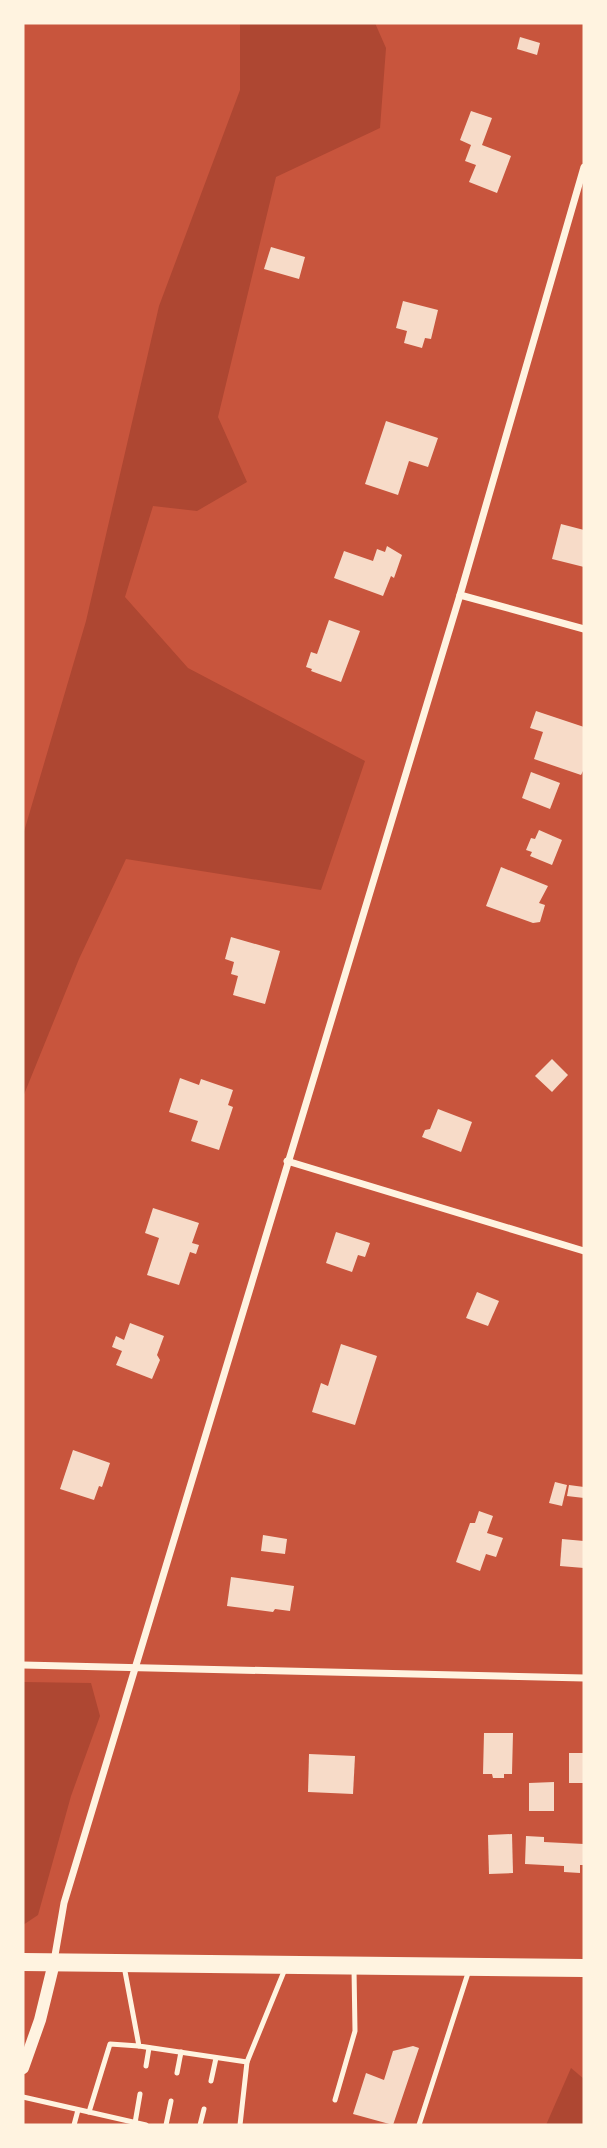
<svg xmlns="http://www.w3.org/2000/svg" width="607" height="2148" viewBox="0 0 607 2148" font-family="Arial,sans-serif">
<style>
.green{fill:#ae4732}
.building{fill:#f7dbc8}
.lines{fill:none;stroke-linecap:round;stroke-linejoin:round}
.service{stroke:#fff3e0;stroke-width:5}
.minor{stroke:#fff3e0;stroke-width:7}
.tertiary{stroke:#fff3e0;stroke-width:12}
.primary{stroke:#fff3e0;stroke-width:18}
</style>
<rect width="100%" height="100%" fill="#c8553d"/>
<!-- green -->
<g class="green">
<path d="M240 23H375L386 48 380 128 276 177 218 417 247 482 197 511 153 506 125 597 188 668 365 761 321 890 126 859 79 959 23 1097V835L86 621 159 306 240 90Z"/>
<path d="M23 1682 91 1683 100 1716 71 1796 38 1915 23 1925Z"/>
<path d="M571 2068 584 2079V2125H546Z"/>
</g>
<!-- building -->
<g class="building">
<path d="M520 37 540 43 537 55 517 49Z"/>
<path d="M471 111 492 118 482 145 511 156 497 193 469 182 476 165 465 161 471 145 460 140Z"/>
<path d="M271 247 305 257 299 279 264 269Z"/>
<path d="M403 301 438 310 431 339 425 338 422 348 404 343 407 331 396 328Z"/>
<path d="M386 421 438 438 428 467 409 461 398 495 365 484Z"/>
<path d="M561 524 584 530V567L552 559Z"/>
<path d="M387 546 402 555 394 578 391 576 383 596 334 578 344 551 373 561 377 549 385 552Z"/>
<path d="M329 620 360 631 341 682 311 671 312 669 306 667 311 652 317 654Z"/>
<path d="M536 711 584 727V769L581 775 534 759 543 732 530 728Z"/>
<path d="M531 772 560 783 550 809 522 798Z"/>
<path d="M539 830 562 840 552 865 530 856 532 852 526 850 531 838 535 839Z"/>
<path d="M501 867 548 886 539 903 545 905 540 922 533 923 486 906Z"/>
<path d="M231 937 280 951 265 1004 233 995 238 976 231 974 234 962 225 959Z"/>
<path d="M552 1059 568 1075 552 1092 535 1076Z"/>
<path d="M180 1078 199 1085 201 1079 233 1090 228 1105 233 1107 219 1150 191 1141 198 1121 169 1112Z"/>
<path d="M438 1109 472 1122 461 1152 422 1137 425 1130 430 1129Z"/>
<path d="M153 1208 199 1223 192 1243 199 1245 196 1254 190 1252 179 1285 147 1275 159 1238 145 1233Z"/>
<path d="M336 1232 370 1243 365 1257 358 1255 352 1272 326 1263Z"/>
<path d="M477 1292 499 1301 488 1326 466 1318Z"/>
<path d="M130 1323 164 1336 157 1355 160 1360 152 1379 116 1365 122 1351 112 1347 116 1336 124 1340Z"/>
<path d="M341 1344 377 1356 355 1425 312 1412 321 1383 328 1386Z"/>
<path d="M73 1450 110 1463 102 1487 99 1486 94 1500 60 1489Z"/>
<path d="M555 1482 567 1485 562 1506 549 1503Z"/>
<path d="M569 1485 584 1487V1498L567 1496Z"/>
<path d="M479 1511 493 1516 487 1533 503 1538 496 1557 486 1554 480 1571 456 1562 470 1523H475Z"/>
<path d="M263 1535 287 1539 285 1554 261 1551Z"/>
<path d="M562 1539 584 1541V1568L560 1566Z"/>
<path d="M231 1577 294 1586 290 1611 275 1609 273 1612 227 1606Z"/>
<path d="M484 1733H513L512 1774H504V1778H493L492 1774H483Z"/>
<rect x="569" y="1753" width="15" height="30"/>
<path d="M309 1754 355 1756 353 1794 308 1792Z"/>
<path d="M554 1782V1811H529V1783Z"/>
<path d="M512 1834 513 1873 489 1874 488 1835Z"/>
<path d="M526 1836 544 1837V1842L584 1844V1865H580V1873L564 1872V1866L525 1864Z"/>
<path d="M413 2046 419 2048 393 2125 353 2114 366 2073 384 2080 393 2051Z"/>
</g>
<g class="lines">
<!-- service -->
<g class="service">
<path d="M124 1966 139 2046 247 2062 285 1969"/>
<path d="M139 2046 110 2044 89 2112 146 2125"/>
<path d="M146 2066 149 2048"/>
<path d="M177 2073 181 2052"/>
<path d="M211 2081 216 2058"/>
<path d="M23 2097 89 2112"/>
<path d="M335 2100 355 2031 354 1969"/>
<path d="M135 2123 140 2094"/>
<path d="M74 2125 78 2110"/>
<path d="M166 2125 171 2101"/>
<path d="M200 2125 204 2109"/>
<path d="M240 2125 247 2062"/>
<path d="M419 2125 469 1970"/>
</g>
<!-- minor -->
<g class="minor">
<path d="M460 595 584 629"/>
<path d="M287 1161 584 1251"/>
<path d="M23 1665 584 1678"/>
<path d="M54 1961 64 1903 460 595 584 167"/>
</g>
<!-- tertiary -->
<path class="tertiary" d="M23 2068 40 2020 54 1963"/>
<!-- primary -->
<path class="primary" d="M23 1962 584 1968"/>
</g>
<!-- border -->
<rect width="607" height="2148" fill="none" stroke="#fff3e0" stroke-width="49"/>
</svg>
